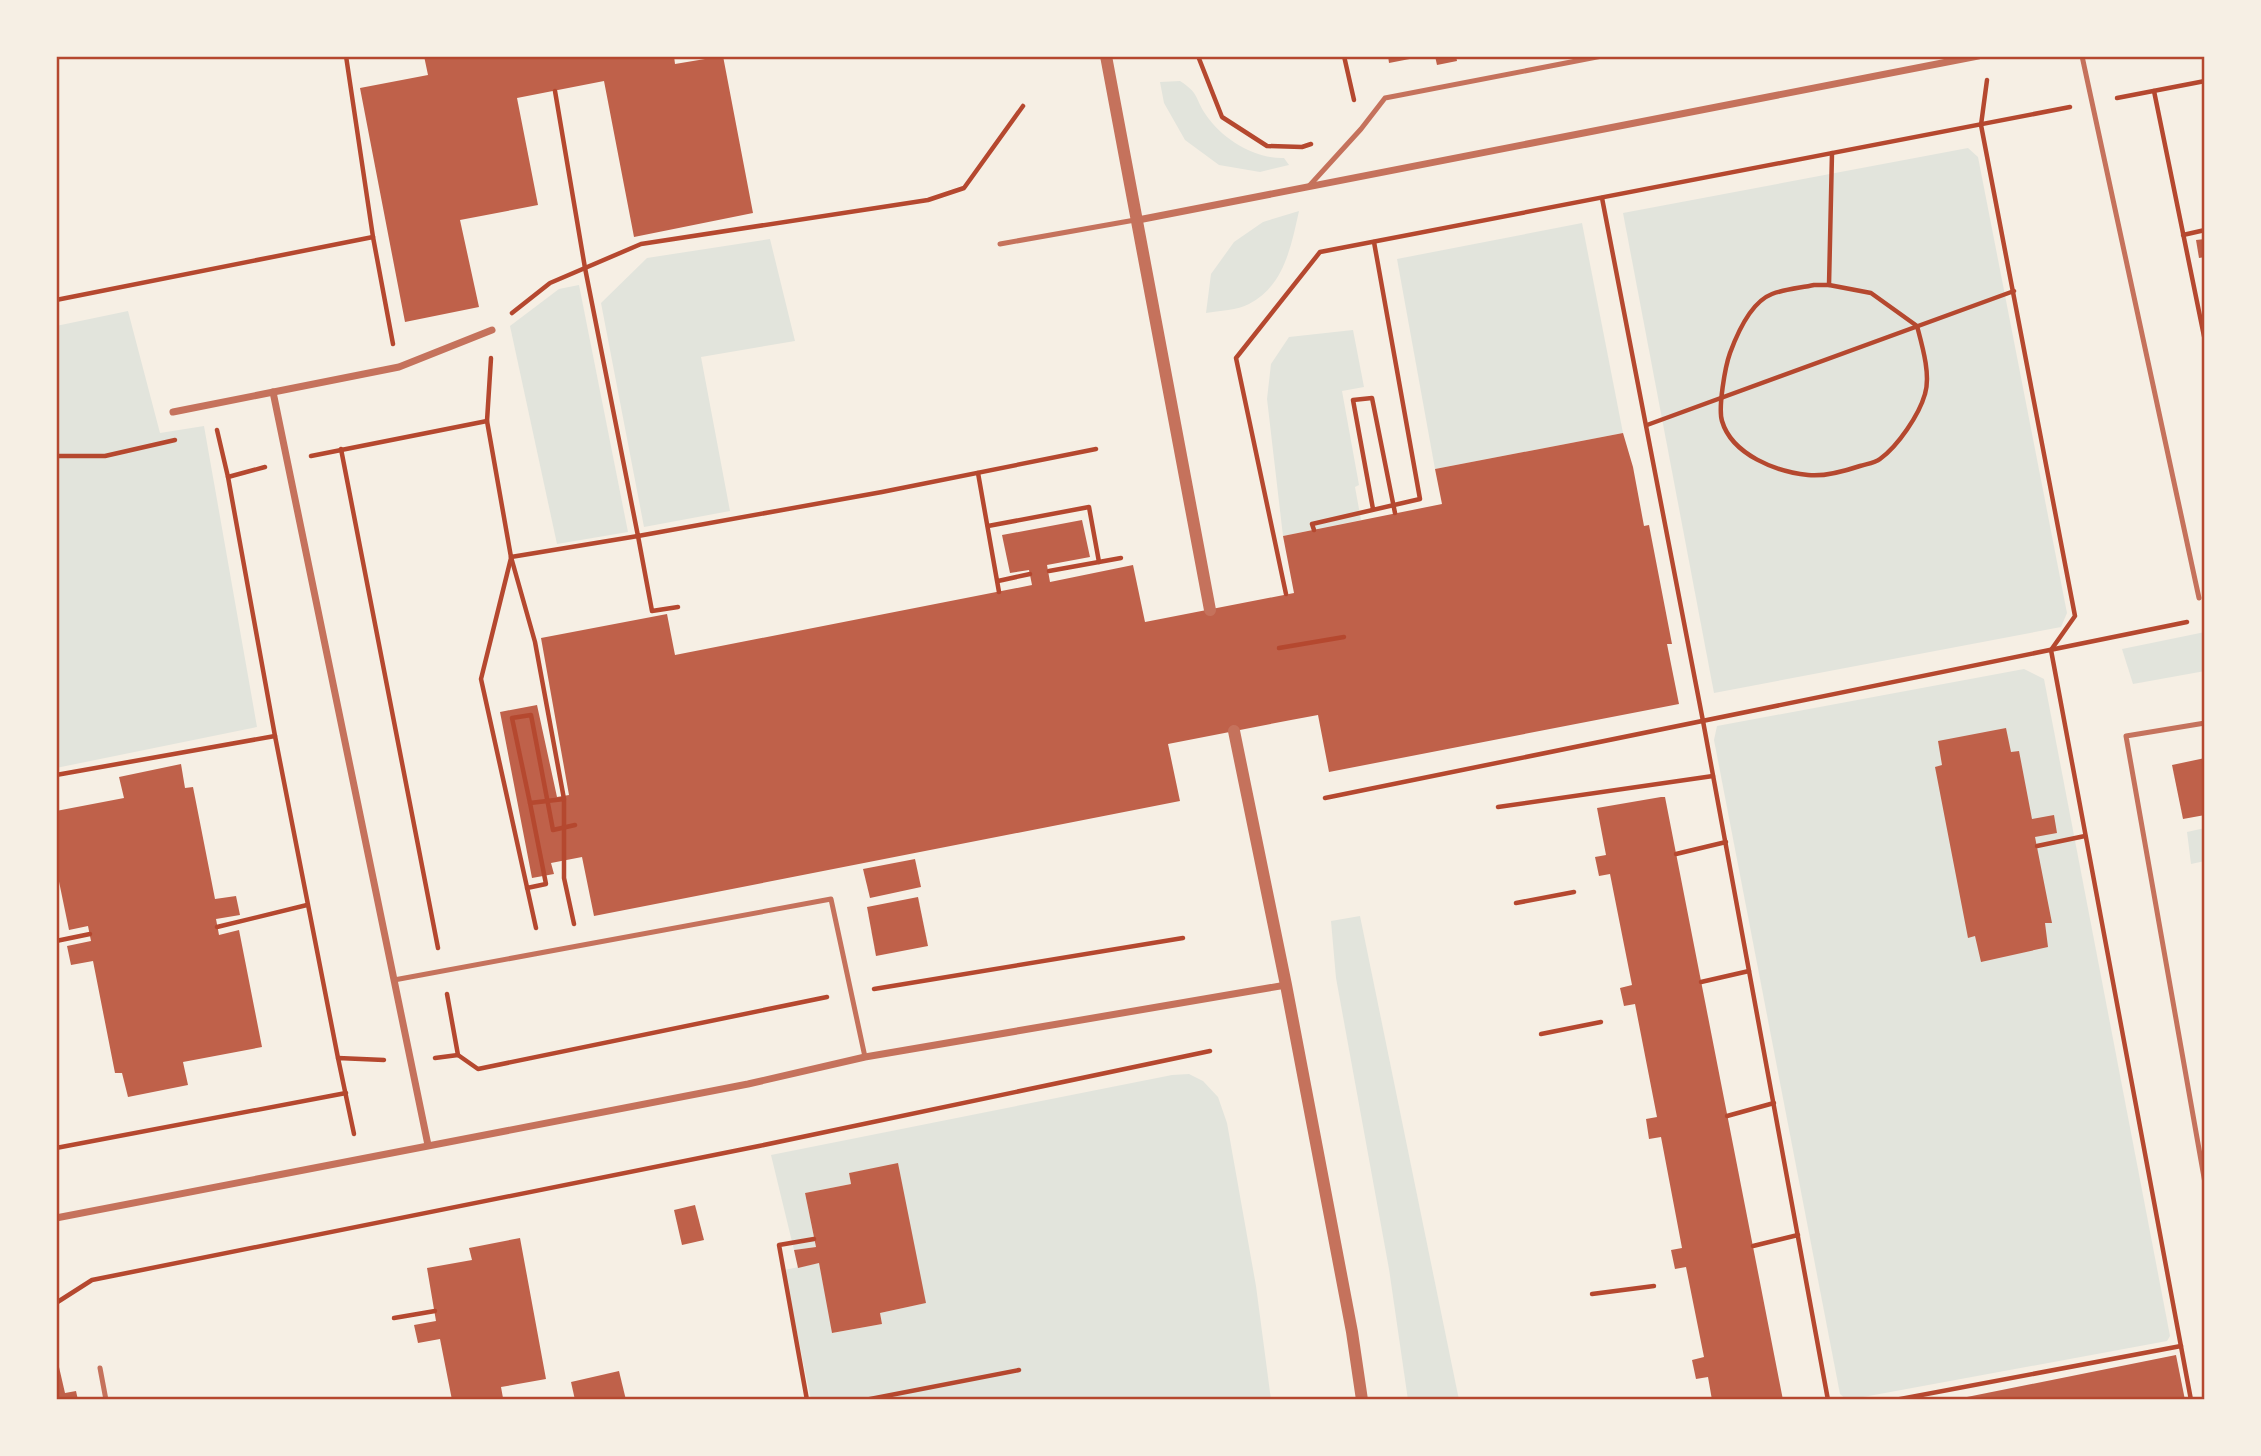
<svg xmlns="http://www.w3.org/2000/svg" width="2261" height="1456" viewBox="0 0 2261 1456" font-family="Georgia,serif">
<style>
.green{fill:#e2e4dc}
.building{fill:#bf614a}
.lines{fill:none;stroke-linecap:round;stroke-linejoin:round}
.path{stroke:#b5482f;stroke-width:4.5}
.service{stroke:#c5725c;stroke-width:5}
.minor{stroke:#c5725c;stroke-width:7}
.tertiary{stroke:#c5725c;stroke-width:12}
.neatline{fill:none;stroke:#b5482f;stroke-width:2.5}
</style>
<rect width="100%" height="100%" fill="#f6efe4"/>
<!-- green -->
<g class="green">
<path d="M1180 81C1200 94 1194 97 1206 115 1222 139 1255 159 1284 158L1289 165 1260 172 1219 165 1185 140 1164 103 1160 82Z"/>
<path d="M1968 148 1978 157 2067 613 2061 627 1714 693 1623 213Z"/>
<path d="M1299 211C1291 247 1284 286 1249 304 1238 310 1219 311 1206 313L1211 274 1234 242 1263 222Z"/>
<path d="M1582 223 1623 433 1435 469 1397 259Z"/>
<path d="M770 239 795 341 701 357 730 511 644 527 601 303 647 258Z"/>
<path d="M579 285 628 532 557 544 510 326 559 289Z"/>
<path d="M128 311 160 433 204 426 257 727 56 768V326Z"/>
<path d="M1353 330 1364 387 1342 391 1359 485 1355 487 1361 520 1283 536 1267 399 1271 364 1289 337Z"/>
<path d="M2205 632V671L2133 684 2122 649Z"/>
<path d="M2024 669 2044 679 2170 1336 2167 1341 1847 1400 1840 1394 1714 740 1717 726Z"/>
<path d="M2205 828V861L2191 864 2187 832Z"/>
<path d="M1360 916 1459 1400H1408L1389 1269 1336 978 1331 921Z"/>
<path d="M1189 1074 1203 1081 1218 1097 1227 1123 1256 1286 1271 1400H811L784 1270 819 1263 833 1333 882 1324 880 1313 925 1303 898 1164 849 1173 851 1184 805 1193 816 1247 794 1250 771 1155 1172 1075Z"/>
</g>
<!-- building -->
<g class="building">
<path d="M424 56H674L675 64 723 56 753 213 634 237 604 81 517 98 538 205 460 220 479 307 405 322 360 88 428 75Z"/>
<path d="M1388 56H1419L1420 57 1389 63Z"/>
<path d="M1435 56H1456L1457 61 1437 65Z"/>
<path d="M2205 239V257L2199 258 2196 240Z"/>
<path d="M1623 433 1633 467 1644 526 1649 525 1672 644H1667L1679 704 1329 772 1318 715 1291 720 1168 744 1180 801 594 916 582 857 551 863 554 874 532 878 500 712 537 705 557 797 569 795 541 638 667 614 675 655 1032 585 1029 570 1010 573 1002 535 1082 520 1090 557 1047 565 1050 582 1133 565 1145 622 1294 593 1283 536 1442 504 1435 469Z"/>
<path d="M2006 728 2011 752 2019 751 2032 819 2054 815 2057 833 2035 837 2052 923H2045L2048 947 1981 962 1975 936 1968 938 1935 767 1942 765 1938 741Z"/>
<path d="M2205 758V815L2183 819 2172 765Z"/>
<path d="M181 764 185 788 193 787 215 899 236 896 240 915 216 919 219 935 239 930 262 1047 183 1062 188 1085 128 1097 122 1073H115L93 961 71 965 67 946 91 941 88 926 69 930 56 867V811L124 798 119 777Z"/>
<path d="M1661 797H1665L1783 1400H1712L1708 1377 1696 1379 1692 1360 1704 1357 1686 1267 1675 1269 1671 1250 1682 1248 1661 1137 1649 1139 1646 1119 1657 1117 1635 1004 1624 1006 1620 988 1632 985 1610 874 1599 876 1595 857 1606 855 1597 808Z"/>
<path d="M915 859 921 887 870 898 863 869Z"/>
<path d="M918 897 928 946 876 956 867 907Z"/>
<path d="M898 1163 926 1303 880 1313 882 1324 832 1333 819 1263 798 1268 794 1250 816 1247 805 1193 851 1184 849 1173Z"/>
<path d="M695 1205 704 1240 682 1245 674 1210Z"/>
<path d="M520 1238 546 1379 501 1387 503 1398 452 1400 440 1339 418 1343 414 1325 436 1321 427 1268 472 1260 469 1248Z"/>
<path d="M56 1354 65 1393 76 1391 78 1400H56Z"/>
<path d="M2176 1355 2185 1400H1957V1399Z"/>
<path d="M619 1371 626 1400H575L571 1382Z"/>
</g>
<g class="lines">
<!-- path -->
<g class="path">
<path d="M346 56 373 237 393 344"/>
<path d="M1198 56 1222 117 1267 146 1302 147 1311 144"/>
<path d="M1344 56 1354 100"/>
<path d="M1987 80 1981 125 2075 616 2051 650 2191 1400"/>
<path d="M555 91 585 268 638 536 882 492 1096 449"/>
<path d="M2154 91 2205 341"/>
<path d="M2117 98 2205 81"/>
<path d="M1602 198 1703 721 1828 1400"/>
<path d="M2183 235 2205 230"/>
<path d="M1814 285H1829L1871 293 1917 326C1922 345 1931 375 1925 394 1919 415 1898 446 1880 459 1875 463 1866 464 1860 466 1845 471 1825 477 1808 475 1777 472 1732 455 1722 421 1718 408 1725 367 1730 353 1737 334 1751 302 1772 294 1785 289 1800 288 1814 285Z"/>
<path d="M1829 285 1832 153"/>
<path d="M56 300 373 237"/>
<path d="M512 313 550 283 641 244 928 200 964 188 1023 106"/>
<path d="M487 421 491 358"/>
<path d="M1647 425 2014 291"/>
<path d="M217 430 228 477 275 736 338 1058"/>
<path d="M341 449 438 948"/>
<path d="M56 456H105L175 440"/>
<path d="M311 456 487 421 511 557 638 536 652 611 678 607"/>
<path d="M978 473 999 592"/>
<path d="M228 477 265 467"/>
<path d="M1373 509 1353 400 1372 398 1395 513"/>
<path d="M988 526 1089 507 1099 562"/>
<path d="M1314 530 1312 524 1420 499 1374 242"/>
<path d="M511 557 535 642 564 799V878L574 924"/>
<path d="M511 558 481 679 536 928"/>
<path d="M1049 571 1121 558"/>
<path d="M998 581 1030 574"/>
<path d="M1286 594 1236 358 1320 252 2070 107"/>
<path d="M1279 648 1344 637"/>
<path d="M56 775 275 736"/>
<path d="M1325 798 2187 622"/>
<path d="M530 803 512 718 531 715 553 830 575 825"/>
<path d="M1498 807 1713 776"/>
<path d="M2037 846 2085 836"/>
<path d="M1676 854 1726 842"/>
<path d="M527 888 546 884 530 803 564 799"/>
<path d="M1516 903 1574 892"/>
<path d="M217 927 307 905"/>
<path d="M56 941 90 934"/>
<path d="M1701 982 1749 971"/>
<path d="M874 989 1183 938"/>
<path d="M447 994 458 1055"/>
<path d="M1541 1034 1601 1022"/>
<path d="M435 1058 458 1055 478 1069 827 997"/>
<path d="M1727 1116 1774 1103"/>
<path d="M354 1134 338 1058 384 1060"/>
<path d="M56 1148 346 1093"/>
<path d="M1753 1246 1798 1235"/>
<path d="M1592 1294 1654 1286"/>
<path d="M56 1303 92 1280 759 1146 1210 1051"/>
<path d="M394 1318 435 1311"/>
<path d="M807 1400 779 1245 814 1239"/>
<path d="M865 1400 1019 1370"/>
<path d="M1895 1400 2181 1346"/>
</g>
<!-- service -->
<g class="service">
<path d="M2082 56 2199 598"/>
<path d="M1310 185 1361 129 1385 98 1602 56"/>
<path d="M1000 244 1135 220"/>
<path d="M2205 723 2126 736 2205 1183"/>
<path d="M394 980 831 899 865 1057"/>
<path d="M100 1368 106 1400"/>
</g>
<!-- minor -->
<g class="minor">
<path d="M1138 220 1978 56"/>
<path d="M273 392 428 1145"/>
<path d="M173 412 399 367 492 330"/>
<path d="M56 1218 748 1084 865 1057 1286 985"/>
</g>
<!-- tertiary -->
<g class="tertiary">
<path d="M1106 56 1210 610"/>
<path d="M1234 731 1286 985 1352 1332 1362 1400"/>
</g>
</g>
<!-- border -->
<rect width="2261" height="1456" fill="none" stroke="#f6efe4" stroke-width="116"/>
<rect x="58" y="58" width="2145" height="1340" class="neatline"/>
</svg>
